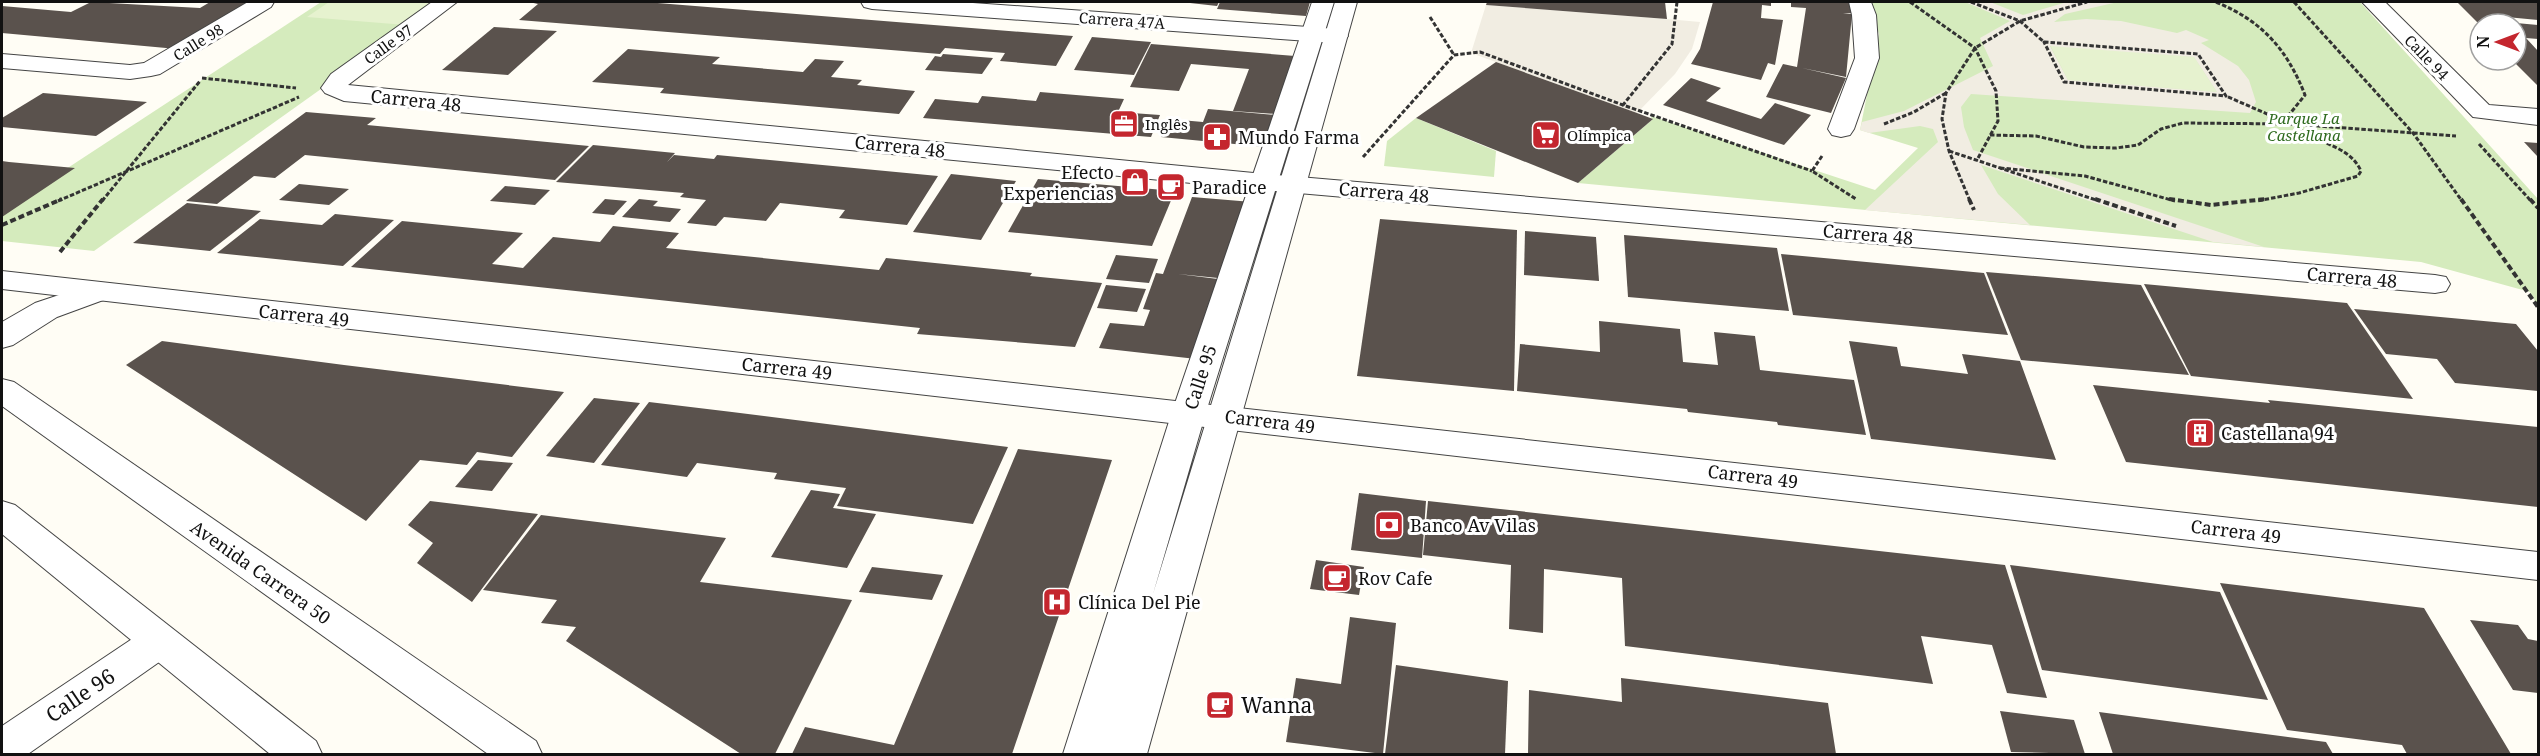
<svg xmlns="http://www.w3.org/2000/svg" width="2540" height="756" viewBox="0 0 2540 756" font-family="'Noto Serif',serif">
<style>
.green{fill:#d5ebbd}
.pitch{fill:#e6f2cf}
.plaza{fill:#f1ede2;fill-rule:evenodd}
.building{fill:#5a524d}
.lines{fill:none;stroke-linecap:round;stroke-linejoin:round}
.minor-casing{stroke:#444;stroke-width:2}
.tertiary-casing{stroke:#444;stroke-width:2}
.path-far1{stroke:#333;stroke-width:3;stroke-dasharray:4.5 2;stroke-linecap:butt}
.path{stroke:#333;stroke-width:4;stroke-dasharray:6 3;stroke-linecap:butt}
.minor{fill:#fff;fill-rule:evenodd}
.tertiary{fill:#fff;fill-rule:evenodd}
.labels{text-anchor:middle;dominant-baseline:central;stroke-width:6;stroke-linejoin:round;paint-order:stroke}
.far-street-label{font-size:15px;fill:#111;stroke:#fff}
.far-park-label{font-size:15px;font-style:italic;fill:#2f6b1f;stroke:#fff}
.far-poi-label{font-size:15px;fill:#111;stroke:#fff;text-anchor:start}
.street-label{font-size:18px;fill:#111;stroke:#fff}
.poi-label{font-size:18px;fill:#111;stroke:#fff;text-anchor:start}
.near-street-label{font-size:21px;fill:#111;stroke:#fff}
.near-poi-label{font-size:21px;fill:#111;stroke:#fff;text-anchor:start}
</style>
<rect width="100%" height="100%" fill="#fffdf5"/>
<!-- green -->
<g class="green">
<path d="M321 2H443L94 251 2 241V211Z"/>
<path d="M1868 2H2360L2538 199V307L2530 292 2421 262 1578 183 1652 120 1651 116 1875 190 1918 148 1860 130 1879 34Z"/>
<path d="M1416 118 1496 151 1494 177 1384 166 1387 141Z"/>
</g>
<!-- pitch -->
<g class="pitch">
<path d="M329 2H439L406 25 307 17Z"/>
<path d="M2050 45 2194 57 2217 92 2068 80Z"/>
</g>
<!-- plaza -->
<g class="plaza">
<path d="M1965 2H1990L2023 15 2067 2H2118L2065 14 2054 22 2086 19 2121 21 2177 33 2186 30 2209 40 2201 43 2238 66 2249 80 2256 102 2250 113 1971 94 1961 107 1964 127 1973 150 2264 247 2213 242 1981 165 1998 194 2030 225 1865 210 1938 142 1933 129 1920 126 1869 133 1860 130 1862 122 1904 111 1993 66 1980 38 2010 21ZM2050 46 2194 57 2217 92 2068 80Z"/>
<path d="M1486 5 1667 19 1700 22 1692 49 1675 74 1637 113 1471 53Z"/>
</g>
<!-- building -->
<g class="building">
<path d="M91 2 200 8 210 2H261L188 50 2 33V6L71 12Z"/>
<path d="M529 2H645L1073 36 1056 66 1000 61 1005 53 945 48 940 54 519 20 538 4Z"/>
<path d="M1181 2H1219L1217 6Z"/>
<path d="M1220 2H1310L1306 16 1217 9Z"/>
<path d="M1487 2H1665L1667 19 1486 5Z"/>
<path d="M1713 2H1771V6L1762 5 1761 18 1783 20 1775 65 1768 63 1761 80 1691 64 1700 49Z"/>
<path d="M1791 2H1849L1852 13H1843L1852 14 1846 77 1802 68 1846 78 1831 113 1766 97 1783 64 1797 67 1806 8 1791 7Z"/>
<path d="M2457 2H2538V20L2496 16 2501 21 2512 24H2479Z"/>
<path d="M2516 23 2538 25V39L2526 38 2538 51V86L2513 61H2516Z"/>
<path d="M494 27 557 31 508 75 442 70Z"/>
<path d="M1092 37 1151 42 1134 75 1074 70Z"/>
<path d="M1151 44 1295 56 1276 114 1233 111 1249 69 1191 64 1179 91 1130 87Z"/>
<path d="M628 49 720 57 712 64 803 72 815 59 844 61 831 77 862 80 857 85 915 91 899 114 660 93 664 88 592 82Z"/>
<path d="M943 54 993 58 982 74 925 70 935 56 941 57Z"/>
<path d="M1496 62 1637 113 1653 119 1578 183 1416 118Z"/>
<path d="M1691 78 1721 88 1706 101 1761 119 1775 103 1811 115 1784 145 1663 105Z"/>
<path d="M1040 92 1124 99 1118 112 1160 115 1151 137 923 118 935 99 978 103 982 96 1036 101Z"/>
<path d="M43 93 147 102 96 136 2 127V118Z"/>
<path d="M1208 109 1276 115 1266 147 1161 137 1169 119 1203 122Z"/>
<path d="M306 112 376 118 367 125 589 146 555 180 305 155 275 178 254 176 217 204 186 201Z"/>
<path d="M2524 142 2538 143V157Z"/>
<path d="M593 145 675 153 667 162 674 155 714 159 717 155 938 176 907 225 839 218 845 210 780 203 766 221 724 217 716 226 687 223 706 200 680 197 684 193 556 182Z"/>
<path d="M2 161 9 162 75 168 2 217Z"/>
<path d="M951 174 1016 181 981 240 913 232Z"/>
<path d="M1038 179 1175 191 1152 246 1008 232Z"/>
<path d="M299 184 349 189 329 205 279 200Z"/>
<path d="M505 186 550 190 535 205 490 201Z"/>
<path d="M1192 197 1252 202 1228 279 1178 274 1226 280 1205 360 1099 348 1110 323 1144 326 1150 310 1143 309 1156 273 1163 274Z"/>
<path d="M605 199 627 201 614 215 592 213Z"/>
<path d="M639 199 658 201 653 206 681 209 670 222 622 217Z"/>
<path d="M187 203 261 211 210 251 133 243Z"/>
<path d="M335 214 394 220 343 266 217 253 260 219 322 225Z"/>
<path d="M1380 219 1517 230 1514 391 1357 376Z"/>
<path d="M402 221 523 233 492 264 523 268 553 237 600 242 613 226 679 233 666 248 879 270 886 258 1032 273 1030 276 1102 283 1075 347 917 334 920 328 351 267Z"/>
<path d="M1525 231 1596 237 1599 281 1524 275Z"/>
<path d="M1624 235 1777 248 1789 311 1628 297Z"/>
<path d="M1781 254 1984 273 2008 335 1793 315Z"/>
<path d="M1116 255 1158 259 1149 283 1106 279Z"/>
<path d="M1986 272 2141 285 2189 375 2021 360Z"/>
<path d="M2144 284 2347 303 2413 399 2191 376Z"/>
<path d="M1106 285 1146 289 1137 312 1097 308Z"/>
<path d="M2354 309 2516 324 2538 351V391L2455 383 2437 359 2386 354Z"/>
<path d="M1599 321 1680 329 1683 362 1718 365 1714 332 1755 336 1760 370 1854 380 1866 435 1778 425 1777 422 1688 412 1687 409 1517 391 1520 344 1600 352Z"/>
<path d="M162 341 344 365 564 392 512 457 477 452 467 465 420 460 366 521 126 365Z"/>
<path d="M1849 341 1897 347 1901 366 1968 374 1962 354 2020 361 2056 460 1871 439Z"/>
<path d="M2093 385 2270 403 2268 400 2538 427V507L2126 462Z"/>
<path d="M594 398 640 403 594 463 546 456Z"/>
<path d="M649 402 732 412 1008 447 973 524 837 506 846 488 774 479 777 473 697 463 687 477 601 465Z"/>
<path d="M1018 449 1112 460 1012 754H792L805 727 894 745Z"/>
<path d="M478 460 513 463 492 491 455 487Z"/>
<path d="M811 490 840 494 833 508 876 514 847 568 771 557Z"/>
<path d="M1359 493 1426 501 1422 558 1351 550Z"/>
<path d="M430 501 538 514 472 602 417 563 433 543 408 525Z"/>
<path d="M1428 501 2005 565 2047 698 2007 693 1992 645 1921 636 1933 684 1625 646 1622 578 1544 569 1543 633 1509 629 1511 565 1423 555Z"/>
<path d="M541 515 726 538 700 582 852 600 775 754H741L566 641 576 627 541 623 557 600 483 590Z"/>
<path d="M1316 560 1364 567 1359 595 1310 589Z"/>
<path d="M2010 565 2220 592 2268 700 2042 670Z"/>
<path d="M872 567 943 575 932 600 859 592Z"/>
<path d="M2220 583 2424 608 2511 754H2407L2402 745 2287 730Z"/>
<path d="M1350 617 1396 623 1383 754 1286 742 1296 678 1341 684Z"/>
<path d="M2470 620 2518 625 2528 639 2538 641V693L2513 690Z"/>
<path d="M1396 665 1508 681 1505 754H1385Z"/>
<path d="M1621 678 1828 703 1836 754H1528L1529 690 1622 702Z"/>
<path d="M2000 711 2074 720 2085 754 2011 752Z"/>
<path d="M2099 712 2326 742 2333 754H2113Z"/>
</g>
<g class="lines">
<!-- minor casing -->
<g class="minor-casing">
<g id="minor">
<path d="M248 2H274L271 7 160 74 151 76 130 79 2 68V54L130 65 144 63Z"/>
<path d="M432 2H457L348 85 1264 174 2435 275 2446 277 2450 284 2446 291 2435 293 1264 190 344 101 325 93 321 88 331 74Z"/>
<path d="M861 2H959L1336 29 1344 31 1348 36 1344 41 1336 43 872 9 864 7Z"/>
<path d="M1849 2H1871L1876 15 1879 58 1854 129 1850 135 1841 137 1832 135 1828 129 1855 58 1852 15Z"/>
<path d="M2362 2H2385L2489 105 2538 109V125L2473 117Z"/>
<path d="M2 271 2538 552V580L2 289Z"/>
<path d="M158 626 172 631 178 642 172 653 28 754H2V726L144 631Z"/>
</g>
</g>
<!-- tertiary casing -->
<g class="tertiary-casing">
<g id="tertiary">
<path d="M1312 2H1334L1206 412 1153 594 1335 2H1357L1147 754H1063L1172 412Z"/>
<path d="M95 283 106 285 110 292 106 299 57 317 13 345 2 348V322L35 303Z"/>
<path d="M2 379 14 382 536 741 542 754H488L2 406Z"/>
<path d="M2 501 15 505 316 741 322 754H270L2 534Z"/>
</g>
</g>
<!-- path-far1 -->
<g class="path-far1">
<path d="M1677 2 1672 44 1623 105 1812 171"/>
<path d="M1910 2 1975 48 1996 91 1998 121 1977 160"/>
<path d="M1971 2 2020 21 2044 42"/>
<path d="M2216 2C2262 21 2287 49 2305 95L2288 116C2305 145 2347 140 2361 171L2358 176 2299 193 2257 201"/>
<path d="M2294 2 2413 133 2462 201"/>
<path d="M1430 17 1454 55"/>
<path d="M2044 42 2198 54 2226 96 2064 82Z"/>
<path d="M202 78 296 88"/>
<path d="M1884 124 1914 112 1946 93"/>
<path d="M2290 124 2456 136"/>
<path d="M1990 135 2036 136 2084 147 2116 148 2138 145 2161 129 2183 123 2290 124 2226 96"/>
<path d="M2479 144 2531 201"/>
<path d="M1949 151 2099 201"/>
<path d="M1822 156 1812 171 1856 199"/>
<path d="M1363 157 1454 55 1480 52 1623 105"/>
<path d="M2000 168 2085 176 2175 201"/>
<path d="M58 201 299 97"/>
<path d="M102 201 200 81"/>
<path d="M1970 201 1949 151 1942 119 1946 93 1975 48 2020 21 2087 2"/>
</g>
<!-- path -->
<g class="path">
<path d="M1969 199 1974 210"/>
<path d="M2095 199 2176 226"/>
<path d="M2169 199 2211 205 2266 199"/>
<path d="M2461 199 2538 307"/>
<path d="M2530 199 2538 208"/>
<path d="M2 225 62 199"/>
<path d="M60 252 103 199"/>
</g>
<!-- minor -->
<use href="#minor" class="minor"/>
<!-- tertiary -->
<use href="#tertiary" class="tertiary"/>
</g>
<!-- icons -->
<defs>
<g id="office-square" transform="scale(1.5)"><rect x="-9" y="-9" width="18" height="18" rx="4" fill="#c4262e" stroke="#fff"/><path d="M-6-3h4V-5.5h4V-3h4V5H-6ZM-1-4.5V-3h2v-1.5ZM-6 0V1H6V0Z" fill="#fff"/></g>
<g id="supermarket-square" transform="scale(1.5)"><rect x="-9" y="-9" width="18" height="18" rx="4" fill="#c4262e" stroke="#fff"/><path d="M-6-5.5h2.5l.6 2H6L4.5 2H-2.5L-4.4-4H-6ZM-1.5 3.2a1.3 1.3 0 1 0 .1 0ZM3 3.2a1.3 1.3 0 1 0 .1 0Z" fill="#fff"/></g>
<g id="pharmacy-square" transform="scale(1.5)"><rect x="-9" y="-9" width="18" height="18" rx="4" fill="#c4262e" stroke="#fff"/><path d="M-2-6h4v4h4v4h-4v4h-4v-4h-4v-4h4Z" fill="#fff"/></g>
<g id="shop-square" transform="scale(1.5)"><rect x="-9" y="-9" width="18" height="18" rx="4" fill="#c4262e" stroke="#fff"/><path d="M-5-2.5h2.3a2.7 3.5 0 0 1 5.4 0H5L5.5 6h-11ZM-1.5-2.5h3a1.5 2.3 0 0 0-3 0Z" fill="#fff"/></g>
<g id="cafe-square" transform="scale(1.5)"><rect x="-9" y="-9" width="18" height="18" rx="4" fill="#c4262e" stroke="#fff"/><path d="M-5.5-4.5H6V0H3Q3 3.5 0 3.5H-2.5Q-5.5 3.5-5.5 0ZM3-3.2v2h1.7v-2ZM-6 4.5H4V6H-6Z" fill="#fff"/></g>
<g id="building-square" transform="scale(1.5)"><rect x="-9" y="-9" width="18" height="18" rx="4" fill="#c4262e" stroke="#fff"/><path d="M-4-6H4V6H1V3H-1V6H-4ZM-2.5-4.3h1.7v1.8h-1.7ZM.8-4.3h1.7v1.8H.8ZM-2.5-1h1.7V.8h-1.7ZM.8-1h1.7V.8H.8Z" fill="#fff"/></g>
<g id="bank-square" transform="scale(1.5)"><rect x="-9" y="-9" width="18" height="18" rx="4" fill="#c4262e" stroke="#fff"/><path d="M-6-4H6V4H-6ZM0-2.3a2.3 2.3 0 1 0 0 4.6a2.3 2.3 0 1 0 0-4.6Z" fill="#fff"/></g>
<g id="hospital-square" transform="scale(1.5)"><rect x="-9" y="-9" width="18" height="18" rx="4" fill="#c4262e" stroke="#fff"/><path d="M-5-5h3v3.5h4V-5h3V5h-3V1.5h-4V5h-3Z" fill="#fff"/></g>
</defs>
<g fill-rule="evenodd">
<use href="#office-square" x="1124" y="124"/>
<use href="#supermarket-square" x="1546" y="135"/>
<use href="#pharmacy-square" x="1217" y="137"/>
<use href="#shop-square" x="1135" y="182"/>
<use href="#cafe-square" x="1171" y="187"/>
<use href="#building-square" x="2200" y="433"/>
<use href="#bank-square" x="1389" y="525"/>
<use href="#cafe-square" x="1337" y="578"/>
<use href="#hospital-square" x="1057" y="602"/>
<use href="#cafe-square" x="1220" y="705"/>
</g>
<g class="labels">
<!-- far-street labels -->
<g class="far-street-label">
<text transform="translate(1122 20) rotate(4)">Carrera 47A</text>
<text transform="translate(198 42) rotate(-32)">Calle 98</text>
<text transform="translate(388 44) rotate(-36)">Calle 97</text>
<text transform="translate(2427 57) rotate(46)">Calle 94</text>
</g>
<!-- far-park labels -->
<g class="far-park-label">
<text x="2304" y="118">Parque La<tspan x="2304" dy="17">Castellana</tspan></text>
</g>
<!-- far-poi labels -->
<g class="far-poi-label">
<text x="1145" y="124">Inglês</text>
<text x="1567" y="135">Olímpica</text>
</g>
<!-- street labels -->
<g class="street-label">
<text transform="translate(416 100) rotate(6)">Carrera 48</text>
<text transform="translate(900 146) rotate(6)">Carrera 48</text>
<text transform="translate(1384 192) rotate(5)">Carrera 48</text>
<text transform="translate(1868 234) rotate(5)">Carrera 48</text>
<text transform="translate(2352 277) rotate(5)">Carrera 48</text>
<text transform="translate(304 315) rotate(6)">Carrera 49</text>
<text transform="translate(787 368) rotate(6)">Carrera 49</text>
<text transform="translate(1200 377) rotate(-72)">Calle 95</text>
<text transform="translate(1270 421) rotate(7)">Carrera 49</text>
<text transform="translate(1753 476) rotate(7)">Carrera 49</text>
<text transform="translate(2236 531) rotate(7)">Carrera 49</text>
<text transform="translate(261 572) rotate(35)">Avenida Carrera 50</text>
</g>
<!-- poi labels -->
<g class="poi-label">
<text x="1238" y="137">Mundo Farma</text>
<text x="1114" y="172" text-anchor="end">Efecto<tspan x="1114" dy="21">Experiencias</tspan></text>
<text x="1192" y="187">Paradice</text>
<text x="2221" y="433">Castellana 94</text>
<text x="1410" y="525">Banco Av Vilas</text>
<text x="1358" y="578">Rov Cafe</text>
<text x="1078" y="602">Clínica Del Pie</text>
</g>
<!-- near-street labels -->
<g class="near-street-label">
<text transform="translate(80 695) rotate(-34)">Calle 96</text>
</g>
<!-- near-poi labels -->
<g class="near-poi-label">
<text x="1241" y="705">Wanna</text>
</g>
</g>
<!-- border -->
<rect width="2540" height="756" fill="none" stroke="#111111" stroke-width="6"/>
<!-- north arrow -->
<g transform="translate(2498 42) rotate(270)"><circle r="28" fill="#ffffff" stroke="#a0a0a0" stroke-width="1.5"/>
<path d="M0-4.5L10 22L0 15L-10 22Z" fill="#c4262e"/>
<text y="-9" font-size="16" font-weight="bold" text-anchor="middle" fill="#111111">N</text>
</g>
</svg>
